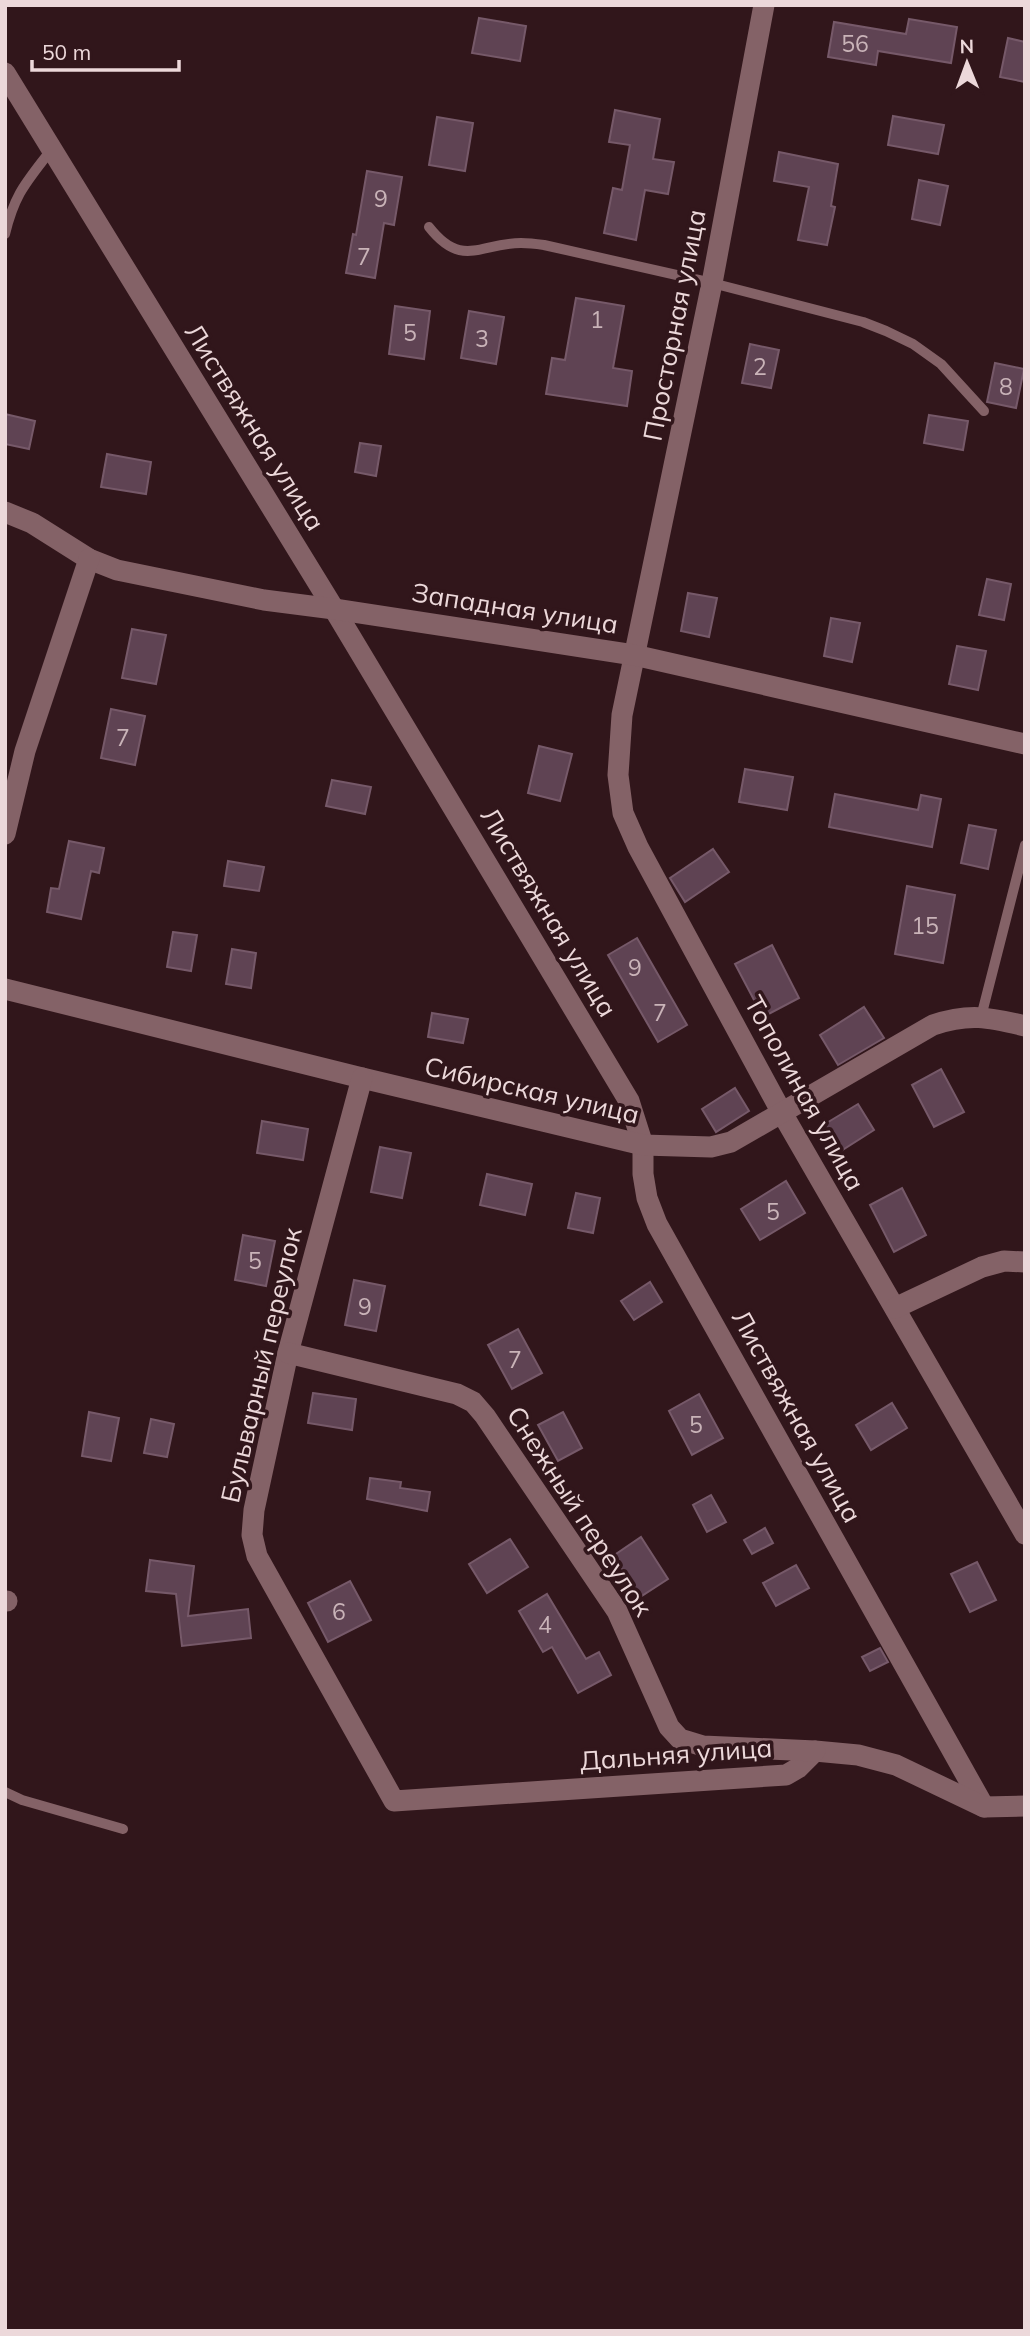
<svg xmlns="http://www.w3.org/2000/svg" width="1030" height="2336" viewBox="0 0 1030 2336" font-family="Mulish,sans-serif">
<style>
.building{fill:#5f4353;stroke:#765969;stroke-width:2}
.lines{fill:none;stroke-linecap:round;stroke-linejoin:round}
.lane{stroke:#846267;stroke-width:10}
.street{stroke:#846267;stroke-width:21}
.labels{text-anchor:middle;dominant-baseline:central;stroke-width:7;stroke-linejoin:round;paint-order:stroke}
.number-label{font-size:23px;fill:#c9b3b8}
.street-label{font-size:26px;fill:#ecd8da;stroke:#31161b}
</style>
<rect width="100%" height="100%" fill="#31161b"/>
<!-- building -->
<g class="building">
<path d="M479 18 526 26 520 61 472 53Z"/>
<path d="M909 19 957 27 951 63 878 51 876 65 828 57 834 22 906 34Z"/>
<path d="M1008 38 1025 42V82L1000 77Z"/>
<path d="M615 110 660 119 653 159 674 162 668 194 645 190 636 240 604 233 613 188 622 190 630 145 609 142Z"/>
<path d="M893 116 944 125 938 154 888 145Z"/>
<path d="M437 117 473 123 465 171 429 165Z"/>
<path d="M779 152 838 164 831 206 835 207 827 245 798 240 809 187 774 181Z"/>
<path d="M367 171 402 177 394 225 384 223 375 278 346 273 353 234 356 235Z"/>
<path d="M919 180 948 186 940 225 912 219Z"/>
<path d="M576 298 624 306 613 368 632 371 627 406 546 394 552 358 565 360Z"/>
<path d="M395 306 430 311 424 359 389 354Z"/>
<path d="M469 311 504 317 496 364 461 358Z"/>
<path d="M750 344 779 350 771 388 742 383Z"/>
<path d="M995 363 1024 369 1016 408 987 402Z"/>
<path d="M5 414 35 421 29 449 5 444Z"/>
<path d="M929 415 968 421 963 450 924 443Z"/>
<path d="M360 443 381 446 376 476 355 472Z"/>
<path d="M107 454 151 462 146 494 101 487Z"/>
<path d="M987 579 1011 584 1004 620 979 615Z"/>
<path d="M688 593 717 598 709 637 681 631Z"/>
<path d="M831 618 860 623 852 662 824 656Z"/>
<path d="M132 629 166 635 156 684 122 678Z"/>
<path d="M957 646 986 651 978 690 949 684Z"/>
<path d="M111 709 145 716 135 765 101 758Z"/>
<path d="M539 746 572 754 560 801 528 793Z"/>
<path d="M745 769 793 777 787 810 739 802Z"/>
<path d="M332 780 371 787 365 814 326 806Z"/>
<path d="M835 794 918 810 921 795 941 799 932 847 829 827Z"/>
<path d="M969 825 996 830 988 869 961 863Z"/>
<path d="M69 841 104 848 99 873 91 871 81 919 47 912 51 888 59 889Z"/>
<path d="M713 849 729 872 685 902 670 878Z"/>
<path d="M228 861 264 867 259 891 224 886Z"/>
<path d="M907 886 955 895 943 963 895 954Z"/>
<path d="M173 932 197 935 191 971 167 967Z"/>
<path d="M637 938 687 1025 658 1042 608 955Z"/>
<path d="M772 945 799 998 763 1017 735 964Z"/>
<path d="M232 949 256 953 251 988 226 984Z"/>
<path d="M864 1007 884 1038 838 1065 820 1035Z"/>
<path d="M432 1013 468 1019 463 1043 428 1037Z"/>
<path d="M941 1069 964 1112 934 1127 912 1085Z"/>
<path d="M735 1088 749 1111 716 1132 702 1109Z"/>
<path d="M858 1104 874 1130 836 1154 820 1127Z"/>
<path d="M262 1121 308 1129 303 1160 257 1153Z"/>
<path d="M380 1147 411 1153 402 1198 371 1192Z"/>
<path d="M487 1174 532 1184 525 1215 480 1205Z"/>
<path d="M786 1181 805 1213 760 1240 741 1209Z"/>
<path d="M902 1188 926 1235 894 1252 870 1205Z"/>
<path d="M576 1193 600 1198 593 1233 568 1228Z"/>
<path d="M243 1235 275 1241 266 1286 235 1280Z"/>
<path d="M354 1280 385 1286 376 1331 345 1325Z"/>
<path d="M650 1282 662 1302 634 1320 621 1301Z"/>
<path d="M518 1329 542 1373 512 1389 488 1345Z"/>
<path d="M313 1393 356 1399 352 1430 308 1423Z"/>
<path d="M699 1394 723 1438 692 1455 669 1411Z"/>
<path d="M892 1403 907 1428 871 1450 856 1425Z"/>
<path d="M89 1412 119 1418 111 1461 82 1456Z"/>
<path d="M563 1412 582 1448 558 1461 538 1425Z"/>
<path d="M151 1419 174 1424 167 1457 144 1453Z"/>
<path d="M370 1478 401 1482 400 1488 430 1492 427 1511 367 1499Z"/>
<path d="M711 1495 726 1522 707 1532 693 1505Z"/>
<path d="M765 1528 773 1543 752 1554 744 1540Z"/>
<path d="M641 1537 668 1579 640 1597 613 1556Z"/>
<path d="M510 1539 528 1567 487 1593 469 1564Z"/>
<path d="M150 1560 194 1566 188 1616 248 1609 251 1638 182 1646 176 1594 146 1591Z"/>
<path d="M977 1562 996 1600 970 1612 951 1574Z"/>
<path d="M796 1565 809 1588 776 1606 763 1583Z"/>
<path d="M350 1581 371 1620 328 1642 308 1603Z"/>
<path d="M547 1594 586 1659 599 1652 611 1675 578 1693 552 1647 543 1652 519 1611Z"/>
<path d="M880 1648 888 1662 870 1671 862 1657Z"/>
</g>
<g class="lines">
<!-- lane -->
<g class="lane">
<path d="M429 227C462 269 480 243 521 243 529 243 537 244 544 245L712 283 863 322 886 331 913 344 941 364 984 411"/>
<path d="M5 234C15 193 26 183 51 150"/>
<path d="M981 1017 1025 845"/>
<path d="M5 1792 22 1800 123 1829"/>
</g>
<!-- street -->
<g class="street">
<path d="M764 5 712 283 622 715 618 775 623 813 638 847 782 1113 1025 1534"/>
<path d="M5 73 334 609 629 1101 643 1145V1174L647 1198 657 1224 984 1807"/>
<path d="M5 512 32 523 89 559 117 570 264 600 334 609 634 655 1025 744"/>
<path d="M5 834 25 751 89 559"/>
<path d="M5 989 362 1078 643 1145 711 1147 731 1142 933 1025C969 1013 988 1017 1025 1026"/>
<path d="M362 1078 288 1353 254 1510 252 1535 257 1556 394 1801 786 1775 798 1768 815 1751 858 1755 896 1765 984 1807 1025 1806"/>
<path d="M895 1308 982 1267 1004 1261 1025 1262"/>
<path d="M288 1353 457 1394 473 1402 485 1416 617 1611 669 1727 680 1739 703 1746 815 1751"/>
<path d="M5 1601H7"/>
</g>
</g>
<g class="labels">
<!-- number labels -->
<g class="number-label">
<text x="855" y="43">56</text>
<text x="381" y="198">9</text>
<text x="364" y="256">7</text>
<text x="597" y="319">1</text>
<text x="410" y="332">5</text>
<text x="482" y="338">3</text>
<text x="760" y="366">2</text>
<text x="1006" y="386">8</text>
<text x="123" y="737">7</text>
<text x="925" y="925">15</text>
<text x="635" y="967">9</text>
<text x="660" y="1012">7</text>
<text x="773" y="1211">5</text>
<text x="255" y="1260">5</text>
<text x="365" y="1306">9</text>
<text x="515" y="1359">7</text>
<text x="696" y="1424">5</text>
<text x="339" y="1611">6</text>
<text x="545" y="1624">4</text>
</g>
<!-- street labels -->
<g class="street-label">
<text transform="translate(674 325) rotate(-79)">Просторная улица</text>
<text transform="translate(255 427) rotate(58)">Листвяжная улица</text>
<text transform="translate(515 608) rotate(9)">Западная улица</text>
<text transform="translate(549 912) rotate(59)">Листвяжная улица</text>
<text transform="translate(532 1090) rotate(13)">Сибирская улица</text>
<text transform="translate(805 1093) rotate(61)">Тополиная улица</text>
<text transform="translate(261 1365) rotate(-77)">Бульварный переулок</text>
<text transform="translate(797 1416) rotate(61)">Листвяжная улица</text>
<text transform="translate(580 1511) rotate(57)">Снежный переулок</text>
<text transform="translate(676 1754) rotate(-4)">Дальняя улица</text>
</g>
</g>
<!-- border -->
<rect width="1030" height="2336" fill="none" stroke="#ecd8da" stroke-width="14"/>
<!-- north arrow -->
<g transform="translate(967 63) rotate(359)" stroke="#31161b" stroke-width="5" paint-order="stroke">
<path d="M0-5L12 26L0 18L-12 26Z" fill="#ecd8da"/>
<text y="-10" font-size="19" font-weight="bold" text-anchor="middle" fill="#ecd8da">N</text>
</g>
<!-- scale -->
<path d="M32 60v10h147v-10" fill="none" stroke="#ecd8da" stroke-width="3.5"/>
<text x="42" y="60" font-size="21" fill="#ecd8da" stroke="#31161b" stroke-width="5" paint-order="stroke">50 m</text>
</svg>
